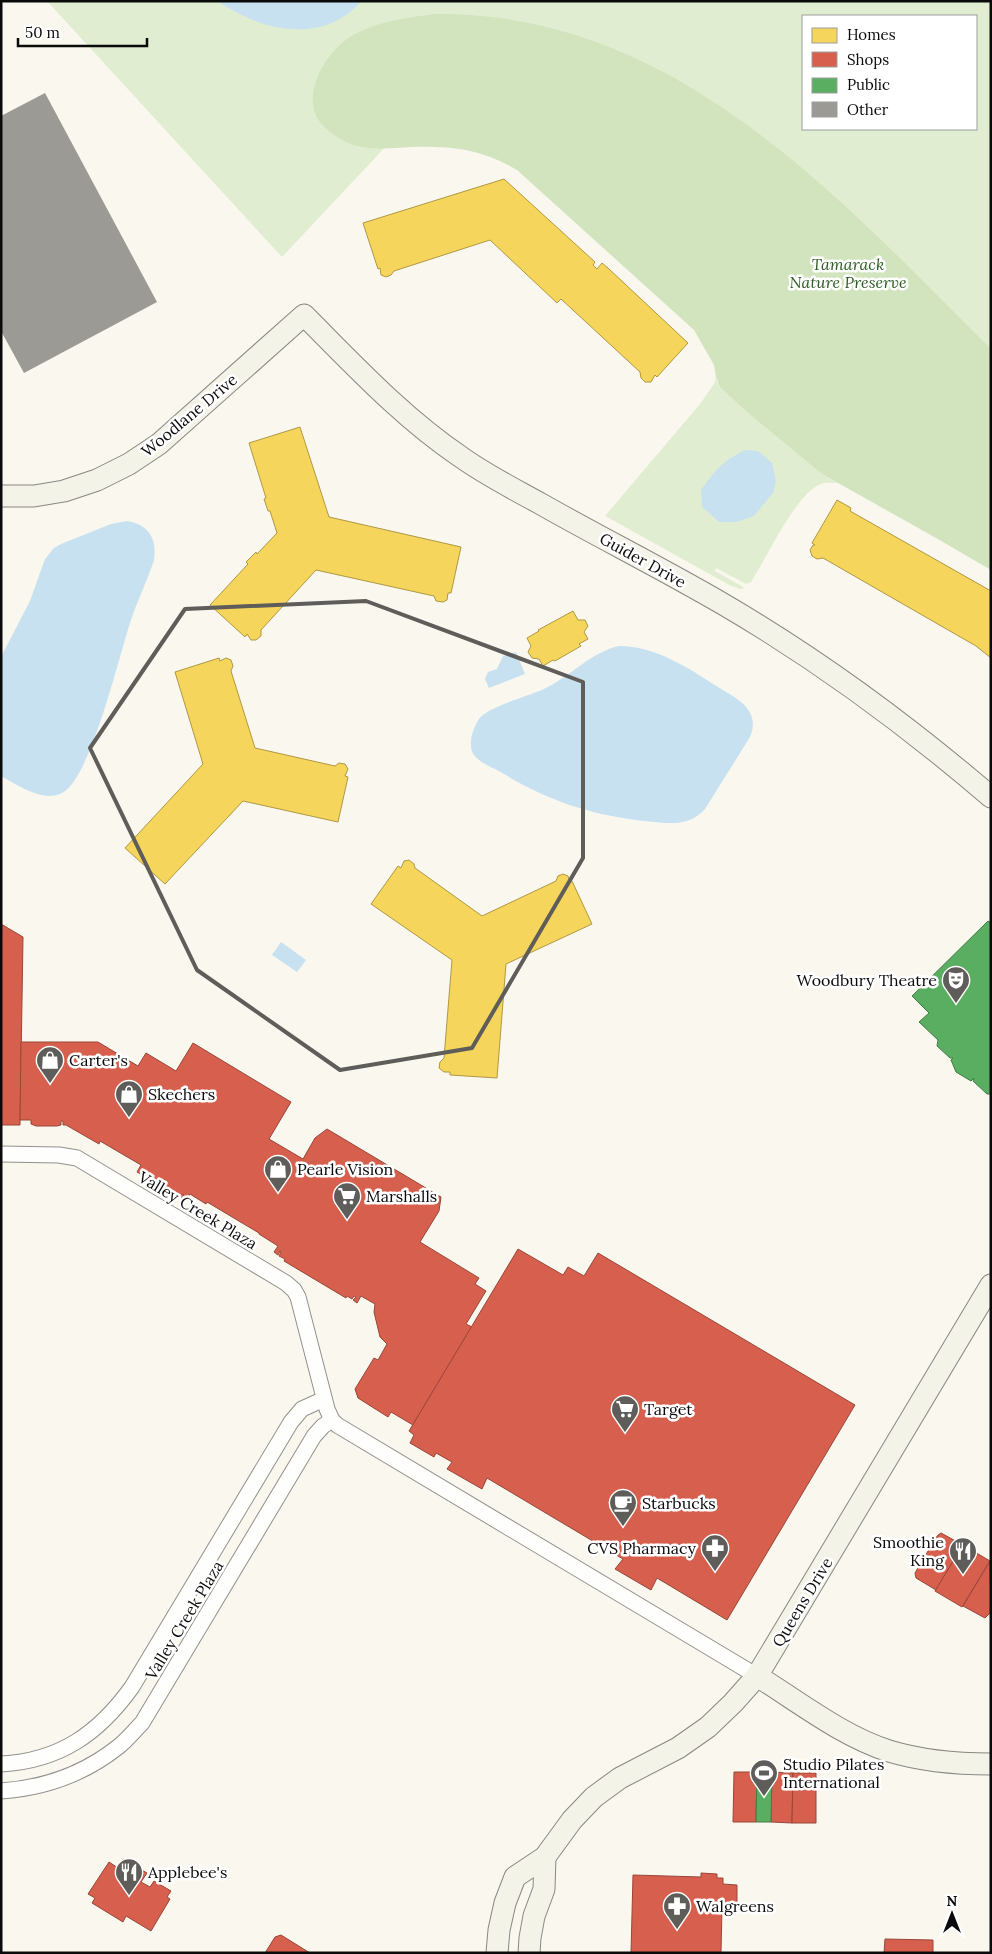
<svg xmlns="http://www.w3.org/2000/svg" width="992" height="1954" viewBox="0 0 992 1954" font-family="Lora,serif">
<style>
.green{fill:#e1edd0;fill-rule:evenodd}
.forest{fill:#d1e4be}
.water{fill:#c7e1f0}
.homes{fill:#f6d55c;stroke:#af9843}
.shops{fill:#d6604d;stroke:#994639}
.public{fill:#5aae61;stroke:#427d47}
.building{fill:#9c9a94}
.lines{fill:none;stroke-linecap:round;stroke-linejoin:round}
.street-casing{stroke:#92918d;stroke-width:17}
.secondary-casing{stroke:#888783;stroke-width:23}
.street{stroke:#fefefc;stroke-width:15}
.secondary{stroke:#f4f3e8;stroke-width:21}
.marked{fill:none;stroke:#5e5d5a;stroke-width:4;stroke-linejoin:round}
.labels{text-anchor:middle;dominant-baseline:central;stroke-width:5;stroke-linejoin:round;paint-order:stroke}
.park-label{font-size:16px;font-style:italic;fill:#2c5c21;stroke:#fff}
.street-label{font-size:16px;fill:#0a0a0a;stroke:#fff}
.poi-label{font-size:16px;fill:#0a0a0a;stroke:#fff;text-anchor:start}
</style>
<rect width="100%" height="100%" fill="#f9f7ee"/>
<!-- green -->
<path class="green" d="M47 1H991V566L801 455 822 474 837 483C832 483 826 482 821 484 795 494 767 558 751 582L746 584 716 568 715 571 745 588 740 589 731 586 607 517 605 516 700 404 714 384 716 377 717 383 742 369 436 93 282 257ZM803 16H976V129H803Z"/>
<!-- forest -->
<path class="forest" d="M436 14C674 12 836 195 991 349V570L936 538 822 474 746 411 720 387 716 377 714 365 694 330 517 170C482 149 451 146 411 147 388 148 366 152 344 141 333 135 319 125 315 113 305 85 331 46 355 34 380 21 409 17 436 14Z"/>
<!-- water -->
<g class="water">
<path d="M217 1H362C321 46 262 31 217 1Z"/>
<path d="M745 450 758 451 772 463 776 481 773 493 754 516 736 522H719L702 507 701 490C715 470 723 461 745 450Z"/>
<path d="M127 521C149 525 157 538 154 560 148 579 139 597 132 617 120 651 91 779 62 793 43 803 18 785 1 776V657L30 601 45 559 54 548 61 544 111 524Z"/>
<path d="M619 646C656 646 688 668 718 687 729 694 742 700 749 711 754 719 754 728 750 737L705 809C688 828 667 823 645 821 590 815 546 800 499 771 491 767 479 762 474 755 467 745 473 728 479 719 487 707 529 696 544 689 570 677 591 652 619 646Z"/>
<path d="M516 652 525 674 489 688 485 679 488 672 497 669 503 656Z"/>
<path d="M281 942 306 960 297 972 272 955Z"/>
</g>
<!-- homes -->
<g class="homes">
<path d="M504 179 595 262 593 265 597 269 602 263 609 269 688 343 657 377 655 375 651 382H645L641 378 640 372 561 299 557 303 490 240 394 271 391 275 386 277 381 275 380 268 378 269 363 223Z"/>
<path d="M300 427 329 517 461 547 451 593H448L447 600 443 602 436 601 434 596 316 570 261 630V636L256 640H251L247 634 245 637 210 605 248 564 246 562 256 552 257 554 277 533 270 511H268L264 499 266 498 249 443Z"/>
<path d="M837 500 851 508 850 511 991 591V658L976 646 823 558 817 559 812 556 810 550 813 545H815L812 543Z"/>
<path d="M573 611 578 620H585L588 626 584 632 588 639 579 644 581 646 555 661 553 660 543 666 539 659 532 658 528 652 531 646 527 638 539 631 538 630Z"/>
<path d="M219 658 220 661 226 658 231 660 233 666 231 671 255 748 335 766 339 763 345 764 348 769 345 776 348 777 338 822 243 801 165 884 125 848 203 764 175 672Z"/>
<path d="M409 860 414 864 415 868 482 916 556 881 558 876 563 874 568 876 570 882 572 881 592 924 506 964 497 1078 450 1075V1072H444L439 1068 440 1062 444 1058 452 960 371 904 398 866 401 868 404 861Z"/>
</g>
<!-- shops -->
<g class="shops">
<path d="M1 924 23 937 20 1125H1Z"/>
<path d="M21 1042H98L138 1066 146 1053 176 1071 193 1043 291 1102 269 1139 303 1159 315 1138 327 1129 441 1197 439 1211 420 1242 479 1278 475 1284 486 1291 466 1324 472 1327 413 1425 391 1412 388 1417 358 1398 355 1389 374 1358 378 1360 387 1344 380 1337 374 1312 375 1304 361 1296 357 1303 353 1300 356 1297 354 1296 352 1299 347 1296 346 1298 284 1261 285 1259 279 1256 281 1252 280 1251 278 1255 274 1252 278 1246 259 1234V1233L207 1202 206 1204 190 1194 186 1201 182 1198 184 1195 183 1194 181 1198 179 1196 178 1198 143 1177 142 1175 145 1171 141 1174 137 1172 141 1165 100 1141 99 1144 66 1125H63V1121H61V1125L57 1126H36L31 1124V1120H20Z"/>
<path d="M518 1249 563 1275 568 1267 584 1276 598 1253 855 1405 727 1620 657 1578 651 1590 615 1569 623 1559 487 1478 482 1489 447 1469 452 1462 436 1453 434 1457 410 1443 414 1435 409 1431Z"/>
<path d="M941 1533 963 1545 936 1590 916 1578 915 1573 937 1536Z"/>
<path d="M963 1545 990 1561 962 1607 935 1591Z"/>
<path d="M990 1561 991 1612 985 1618 963 1606Z"/>
<path d="M734 1772H757L756 1822H733Z"/>
<path d="M772 1772 793 1773 792 1823 771 1822Z"/>
<path d="M793 1773H816V1823H792Z"/>
<path d="M123 1859 147 1873 141 1882 150 1887 154 1881 171 1891 167 1897 170 1899 151 1931 126 1916 123 1922 92 1903 95 1898 88 1894 109 1862 118 1868Z"/>
<path d="M701 1873 717 1874V1878H723V1884L737 1885V1907H722L721 1953H631L633 1875 701 1877Z"/>
<path d="M281 1935 310 1953H265L275 1937Z"/>
<path d="M885 1939 933 1940V1953H884Z"/>
</g>
<!-- public -->
<g class="public">
<path d="M988 921 991 923V1094H987L973 1081 974 1078 971 1081 956 1072 951 1060 953 1058H950L937 1046 938 1040 919 1022 929 1013 912 996Z"/>
<path d="M757 1772H772L771 1822H756Z"/>
</g>
<!-- building -->
<path class="building" d="M45 93 157 302 24 373 1 331V116Z"/>
<g class="lines">
<!-- street casing -->
<g class="street-casing">
<g id="street">
<path d="M1 1154 59 1155 77 1158 286 1283 294 1290 298 1297 327 1409 332 1420 337 1425 757 1676"/>
<path d="M1 1764C60 1761 99 1733 132 1687L291 1422 302 1409 324 1399"/>
<path d="M1 1791C44 1788 84 1774 118 1747 127 1740 134 1731 142 1723L314 1436 323 1426 332 1420"/>
</g>
</g>
<!-- secondary casing -->
<g class="secondary-casing">
<g id="secondary">
<path d="M1 496H34L64 491 97 480 129 464 159 444 304 315C354 365 402 417 461 457 486 475 514 489 541 504 601 538 663 569 723 604 819 660 907 725 991 797"/>
<path d="M757 1676C799 1702 842 1736 889 1751 922 1761 956 1764 991 1764"/>
<path d="M497 1953 499 1930 505 1903 515 1877 545 1857 572 1820 594 1797 620 1778 678 1748 708 1727 733 1703 757 1676 991 1285"/>
<path d="M529 1953 530 1938 534 1916 544 1889 545 1857"/>
</g>
</g>
<!-- street -->
<use href="#street" class="street"/>
<!-- secondary -->
<use href="#secondary" class="secondary"/>
</g>
<!-- marked area -->
<path class="marked" d="M366 601 583 682V858L472 1048 340 1070 197 970 90 748 185 609Z"/>
<!-- icons -->
<defs>
<g id="theatre-pin" transform="scale(1.4375)"><path d="M0 17L-7.5 6A9.5 9.5 0 1 1 7.5 6Z" fill="#5e5d5a" stroke="#fff"/><path d="M-5-5.5Q0-4 5-5.5V0Q5 5 0 6Q-5 5-5 0ZM-3.3-2.5H-1v1.5H-3.3ZM1-2.5H3.3v1.5H1ZM-2.8 1Q0 5.5 2.8 1Z" fill="#fff"/></g>
<g id="shop-pin" transform="scale(1.4375)"><path d="M0 17L-7.5 6A9.5 9.5 0 1 1 7.5 6Z" fill="#5e5d5a" stroke="#fff"/><path d="M-5-2.5h2.3a2.7 3.5 0 0 1 5.4 0H5L5.5 6h-11ZM-1.5-2.5h3a1.5 2.3 0 0 0-3 0Z" fill="#fff"/></g>
<g id="supermarket-pin" transform="scale(1.4375)"><path d="M0 17L-7.5 6A9.5 9.5 0 1 1 7.5 6Z" fill="#5e5d5a" stroke="#fff"/><path d="M-6-5.5h2.5l.6 2H6L4.5 2H-2.5L-4.4-4H-6ZM-1.5 3.2a1.3 1.3 0 1 0 .1 0ZM3 3.2a1.3 1.3 0 1 0 .1 0Z" fill="#fff"/></g>
<g id="cafe-pin" transform="scale(1.4375)"><path d="M0 17L-7.5 6A9.5 9.5 0 1 1 7.5 6Z" fill="#5e5d5a" stroke="#fff"/><path d="M-5.5-4.5H6V0H3Q3 3.5 0 3.5H-2.5Q-5.5 3.5-5.5 0ZM3-3.2v2h1.7v-2ZM-6 4.5H4V6H-6Z" fill="#fff"/></g>
<g id="pharmacy-pin" transform="scale(1.4375)"><path d="M0 17L-7.5 6A9.5 9.5 0 1 1 7.5 6Z" fill="#5e5d5a" stroke="#fff"/><path d="M-2-6h4v4h4v4h-4v4h-4v-4h-4v-4h4Z" fill="#fff"/></g>
<g id="restaurant-pin" transform="scale(1.4375)"><path d="M0 17L-7.5 6A9.5 9.5 0 1 1 7.5 6Z" fill="#5e5d5a" stroke="#fff"/><path d="M-5-6h1v4h1v-4h1v4h1v-4h1v5L-1.5 .5V6h-2V.5L-5-1ZM5-6V6H3V1.5H1.5Q1.5-4 5-6Z" fill="#fff"/></g>
<g id="stadium-pin" transform="scale(1.4375)"><path d="M0 17L-7.5 6A9.5 9.5 0 1 1 7.5 6Z" fill="#5e5d5a" stroke="#fff"/><path d="M0-5a6.5 5 0 1 0 0 10a6.5 5 0 1 0 0-10ZM-3.5-1.8h7v3.6h-7Z" fill="#fff"/></g>
</defs>
<g fill-rule="evenodd">
<use href="#theatre-pin" x="956" y="980"/>
<use href="#shop-pin" x="50" y="1060"/>
<use href="#shop-pin" x="129" y="1094"/>
<use href="#shop-pin" x="278" y="1169"/>
<use href="#supermarket-pin" x="347" y="1196"/>
<use href="#supermarket-pin" x="625" y="1409"/>
<use href="#cafe-pin" x="623" y="1503"/>
<use href="#pharmacy-pin" x="715" y="1548"/>
<use href="#restaurant-pin" x="963" y="1551"/>
<use href="#stadium-pin" x="764" y="1773"/>
<use href="#restaurant-pin" x="129" y="1872"/>
<use href="#pharmacy-pin" x="677" y="1906"/>
</g>
<g class="labels">
<!-- park labels -->
<g class="park-label">
<text x="848" y="264">Tamarack<tspan x="848" dy="18">Nature Preserve</tspan></text>
</g>
<!-- street labels -->
<g class="street-label">
<text transform="translate(189 415) rotate(-40)">Woodlane Drive</text>
<text transform="translate(643 560) rotate(29)">Guider Drive</text>
<text transform="translate(198 1210) rotate(31)">Valley Creek Plaza</text>
<text transform="translate(802 1602) rotate(-59)">Queens Drive</text>
<text transform="translate(184 1620) rotate(-59)">Valley Creek Plaza</text>
</g>
<!-- poi labels -->
<g class="poi-label">
<text x="937" y="980" text-anchor="end">Woodbury Theatre</text>
<text x="69" y="1060">Carter's</text>
<text x="148" y="1094">Skechers</text>
<text x="297" y="1169">Pearle Vision</text>
<text x="366" y="1196">Marshalls</text>
<text x="644" y="1409">Target</text>
<text x="642" y="1503">Starbucks</text>
<text x="944" y="1542" text-anchor="end">Smoothie<tspan x="944" dy="18">King</tspan></text>
<text x="696" y="1548" text-anchor="end">CVS Pharmacy</text>
<text x="783" y="1764">Studio Pilates<tspan x="783" dy="18">International</tspan></text>
<text x="148" y="1872">Applebee's</text>
<text x="696" y="1906">Walgreens</text>
</g>
</g>
<!-- border -->
<rect width="992" height="1954" fill="none" stroke="#0a0a0a" stroke-width="5"/>
<!-- legend -->
<rect x="802" y="15" width="175" height="115" fill="#ffffff" stroke="#9d9d9d"/>
<rect x="812" y="28" width="25" height="15" fill="#f6d55c" stroke="#9d9d9d"/>
<text x="847" y="40" font-size="15" fill="#0a0a0a">Homes</text>
<rect x="812" y="52" width="25" height="15" fill="#d6604d" stroke="#9d9d9d"/>
<text x="847" y="65" font-size="15" fill="#0a0a0a">Shops</text>
<rect x="812" y="78" width="25" height="15" fill="#5aae61" stroke="#9d9d9d"/>
<text x="847" y="90" font-size="15" fill="#0a0a0a">Public</text>
<rect x="812" y="102" width="25" height="15" fill="#9c9a94" stroke="#9d9d9d"/>
<text x="847" y="115" font-size="15" fill="#0a0a0a">Other</text>
<!-- north arrow -->
<g transform="translate(952 1914)" stroke="#ffffff" stroke-width="4" paint-order="stroke">
<path d="M0-4L9 19L0 12L-9 19Z" fill="#0a0a0a"/>
<text y="-8" font-size="14" font-weight="bold" text-anchor="middle" fill="#0a0a0a">N</text>
</g>
<!-- scale -->
<path d="M18 38v8h129v-8" fill="none" stroke="#0a0a0a" stroke-width="2.5"/>
<text x="25" y="38" font-size="15" fill="#0a0a0a" stroke="#ffffff" stroke-width="4" paint-order="stroke">50 m</text>
</svg>
